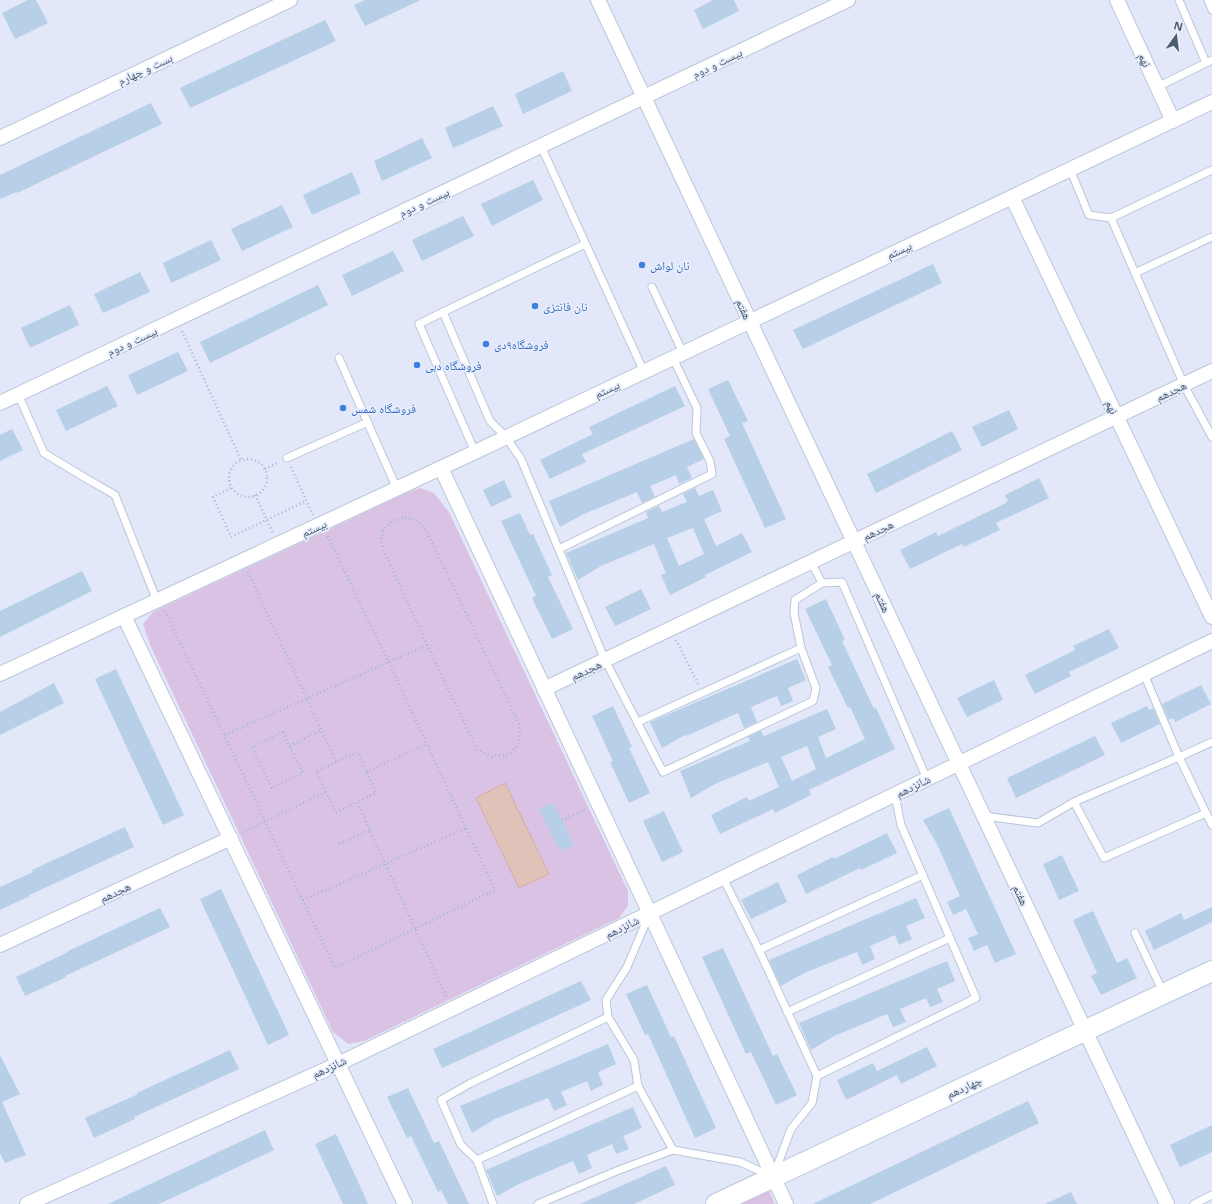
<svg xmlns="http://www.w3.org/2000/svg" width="1212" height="1204" viewBox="0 0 1212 1204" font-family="'Noto Sans','Noto Naskh Arabic',sans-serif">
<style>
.green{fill:#dac2e5}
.water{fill:#e1c2b8;stroke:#d1aca0}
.building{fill:#b7cfe7;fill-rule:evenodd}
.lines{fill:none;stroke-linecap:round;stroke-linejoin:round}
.service-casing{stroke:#b9c6d8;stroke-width:9}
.minor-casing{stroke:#b9c6d8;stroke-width:16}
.secondary-casing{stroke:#b8c8dc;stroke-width:22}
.path{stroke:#a0b9d0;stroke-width:2.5;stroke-dasharray:1 3;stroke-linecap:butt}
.service{stroke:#fff;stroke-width:7}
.minor{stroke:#fff;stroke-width:14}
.secondary{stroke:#fff;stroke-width:20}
.shop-dot{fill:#3f7fe0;stroke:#e7edfd;stroke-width:1.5}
.labels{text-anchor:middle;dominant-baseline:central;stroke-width:3.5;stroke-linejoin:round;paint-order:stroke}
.street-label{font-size:12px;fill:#4b5e6e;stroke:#e7edfd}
.shop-label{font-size:12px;fill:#366cbe;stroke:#e7edfd;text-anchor:start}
</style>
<rect width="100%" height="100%" fill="#e2e8f9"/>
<!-- green -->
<g class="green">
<path d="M420 488 434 493 449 512 628 891V906L619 918 364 1041 348 1044 333 1032 150 645 143 624 153 612 404 494Z"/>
<path d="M769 1191 775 1204H741Z"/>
</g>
<!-- water -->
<path class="water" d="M505 783 549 874 519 888 476 798Z"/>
<!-- building -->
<g class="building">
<path d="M28 0H36L48 23 15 39 2 13Z"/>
<path d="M365 0H421L365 26 354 5Z"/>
<path d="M713 0H734L739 11 703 29 694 10Z"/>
<path d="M325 20 336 41 190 108 180 88Z"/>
<path d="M563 71 572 91 523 114 515 94Z"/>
<path d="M151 103 162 124 17 193 16 192 0 199V175Z"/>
<path d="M493 106 503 126 453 148 445 128Z"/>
<path d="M422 138 432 158 382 181 374 161Z"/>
<path d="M352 172 361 193 312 215 303 195Z"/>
<path d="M533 180 543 200 492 226 481 204Z"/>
<path d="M282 205 293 227 242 251 231 229Z"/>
<path d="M463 216 474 236 422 261 412 240Z"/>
<path d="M211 240 221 260 171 283 163 263Z"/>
<path d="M393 251 404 271 352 296 342 275Z"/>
<path d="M933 264 942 283 803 349 793 330Z"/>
<path d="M140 272 150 292 103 313 94 294Z"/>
<path d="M318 285 328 305 210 363 200 342Z"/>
<path d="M70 305 79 325 30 348 21 328Z"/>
<path d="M178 352 188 371 137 395 128 375Z"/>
<path d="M728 380 748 421 742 423 786 519 765 528 724 439 730 436 708 389Z"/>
<path d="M107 386 118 406 66 431 56 410Z"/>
<path d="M675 386 685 406 582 454 586 462 550 479 540 460 593 434 589 427Z"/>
<path d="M1009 410 1018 429 982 447 972 427Z"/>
<path d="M12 429 23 450 0 461V435Z"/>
<path d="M952 431 962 450 876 493 867 474Z"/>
<path d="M694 439 704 459 687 467 692 478 679 484 676 475 650 486 655 497 642 503 637 492 584 514 560 527 549 501Z"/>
<path d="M1039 478 1049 498 996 523 1000 530 964 547 962 544 910 569 900 550 936 532 938 536 1006 503V502L1008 501 1005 495Z"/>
<path d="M504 480 512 497 491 507 483 490Z"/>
<path d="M695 488 699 496 713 490 722 511 704 519 716 546 742 533 752 552 705 575 706 577 670 595 661 575 666 573 654 544 601 566 578 580 566 553 648 518 646 512 659 506 662 512 687 502 683 494ZM693 528 704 554 679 566 667 538Z"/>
<path d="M520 513 530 535 533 534 552 575 548 577 573 629 552 639 532 598 536 596 501 521Z"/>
<path d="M82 571 92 591 0 637V611Z"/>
<path d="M641 589 651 609 615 626 605 607Z"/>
<path d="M826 599 845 640 842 641 874 709 876 708 895 749 809 790 811 795 775 813 773 809 720 834 711 815 747 797 749 801 779 787 768 762 715 784 691 798 680 771 750 741 748 737 761 731 764 736 827 709 836 729 818 737 826 758 865 739 850 707 848 708 828 667 832 665 805 609ZM807 746 816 769 792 781 781 757Z"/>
<path d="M1109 629 1119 648 1069 672 1071 676 1035 694 1025 675 1075 650 1073 646Z"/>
<path d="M797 659 806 680 788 688 793 701 781 706 777 696 751 707 757 722 744 728 738 713 686 736 685 735 662 748 650 722Z"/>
<path d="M116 669 184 815 163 825 95 679Z"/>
<path d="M994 680 1003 700 967 717 957 698Z"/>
<path d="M54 683 64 703 0 735V712Z"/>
<path d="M1201 685 1211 704 1175 722 1173 718 1169 720 1162 704Z"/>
<path d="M613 706 632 747 629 748 650 793 629 803 610 762 613 761 592 716Z"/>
<path d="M1147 706 1149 710 1153 708 1160 724 1121 743 1111 723Z"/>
<path d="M1095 736 1105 755 1016 798 1007 778Z"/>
<path d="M553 802 574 845 560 852 539 809Z"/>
<path d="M949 808 1016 954 995 963 987 945 974 951 968 938 978 934 966 909 953 915 947 902 960 896 937 844 923 820Z"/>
<path d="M664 811 683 852 662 862 643 821Z"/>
<path d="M125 827 134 847 29 895 30 896 0 910V887L33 872 32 870Z"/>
<path d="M887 833 897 853 861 870 860 868 806 894 797 875 833 857 834 859Z"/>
<path d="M1062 855 1079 891 1059 900 1043 864Z"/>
<path d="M778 882 787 902 751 919 741 900Z"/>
<path d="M221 889 289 1035 268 1045 200 899Z"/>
<path d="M916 898 925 918 906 926 912 939 899 945 895 935 870 946 875 959 862 965 857 952 804 973 781 986 769 960Z"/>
<path d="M1212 907V922L1154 950 1145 931 1181 913 1184 920Z"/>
<path d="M160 908 170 927 65 976 66 977 25 996 16 977 68 952V951Z"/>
<path d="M1093 911 1117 963 1127 958 1137 978 1101 995 1091 976 1097 973 1073 920Z"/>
<path d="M723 948 773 1056 777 1054 797 1095 776 1105 751 1052 746 1054 702 957Z"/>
<path d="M947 961 955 981 937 989 943 1002 930 1007 926 998 900 1009 906 1022 893 1027 887 1014 834 1036 811 1050 799 1023Z"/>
<path d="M581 981 591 1000 442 1068 433 1049Z"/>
<path d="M647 985 671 1037 674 1036 716 1128 695 1138 648 1034 645 1035 626 994Z"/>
<path d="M608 1044 616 1064 598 1072 603 1085 591 1091 587 1081 561 1092 567 1105 554 1111 548 1098 495 1119 472 1133 460 1106Z"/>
<path d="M927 1047 937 1066 901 1084 897 1075 846 1100 837 1080 873 1063 877 1071Z"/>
<path d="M230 1050 239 1069 134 1117 135 1119 94 1138 85 1118 138 1094 137 1093Z"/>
<path d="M0 1055 20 1094 2 1102 26 1155 5 1163 0 1153Z"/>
<path d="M408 1088 434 1143 439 1141 469 1204H448L441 1190 438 1192 411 1136 407 1138 387 1097Z"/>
<path d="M1028 1101 1039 1123 870 1204H813Z"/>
<path d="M633 1107 642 1128 623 1136 629 1149 616 1154 612 1144 587 1155 592 1168 579 1174 573 1161 521 1183 497 1196 486 1170Z"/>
<path d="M1212 1125V1152L1180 1167 1170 1145Z"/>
<path d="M265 1130 274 1150 223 1174 159 1204H108Z"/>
<path d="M336 1134 355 1175 368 1204H343L315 1144Z"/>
<path d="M666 1166 675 1185 634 1204H580Z"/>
<path d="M1071 1192 1077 1204H1045Z"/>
</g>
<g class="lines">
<!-- service casing -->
<g class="service-casing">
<g id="service">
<path d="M1179 0 1206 63"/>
<path d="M1208 0 1212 10"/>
<path d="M1157 87 1212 60"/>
<path d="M541 146 644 372"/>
<path d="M1070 169 1089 215 1111 218 1184 385 1212 437"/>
<path d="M1111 218 1212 170"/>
<path d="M585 244 443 312 490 421 506 437 521 459 605 660 663 772 813 701 816 688 801 648 794 613 795 600 822 583 811 562"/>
<path d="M1135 273 1212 237"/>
<path d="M652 287 683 353"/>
<path d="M443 312 419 324 475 452"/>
<path d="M339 358 397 489"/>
<path d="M18 394 44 453 82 476 115 495 157 601"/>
<path d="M287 458 368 422"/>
<path d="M559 549 712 474 710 461 696 433 697 408 673 358"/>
<path d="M822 583 842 582 927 779"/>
<path d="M1144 674 1179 757 1212 742"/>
<path d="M638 722 801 648"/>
<path d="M1179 757 1206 813 1104 858 1074 802Z"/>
<path d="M1206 813 1212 825"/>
<path d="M984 816 1038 823 1074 802"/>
<path d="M1135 933 1163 992"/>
<path d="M759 950 923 875"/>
<path d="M787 1012 950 938"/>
<path d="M817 1076 976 998 901 825 895 795"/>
<path d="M673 1150 740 1162 773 1177 791 1129 812 1103 817 1076 759 950 723 878"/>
<path d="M477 1160 638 1086"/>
<path d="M493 1204 477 1160 461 1145 441 1100 469 1084 608 1017 606 1000 627 967 649 915"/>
<path d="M538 1204 619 1170 673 1150 638 1086 634 1060 608 1017"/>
<path d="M1194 1204 1212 1195"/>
</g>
</g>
<!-- minor casing -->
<g class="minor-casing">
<g id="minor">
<path d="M598 0 1167 1204"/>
<path d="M1117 0 1173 121"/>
<path d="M0 138 290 0"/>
<path d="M1012 197 1212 617"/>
<path d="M0 403 848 0"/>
<path d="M441 468 786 1204"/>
<path d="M124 616 405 1204"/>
<path d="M0 674 475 452 1212 102"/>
<path d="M544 689 1212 371"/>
<path d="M0 945 231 838"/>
<path d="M27 1204 338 1064 1212 641"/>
</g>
</g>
<!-- secondary casing -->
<g class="secondary-casing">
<path id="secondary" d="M716 1204 1212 971"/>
</g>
<!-- path -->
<g class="path">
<path d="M182 331 241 460"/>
<circle cx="248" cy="478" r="19"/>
<path d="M291 467 313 515"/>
<path d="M265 469 279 462"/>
<path d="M231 488 213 497 231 537 306 501"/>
<path d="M255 495 273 533"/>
<path d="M405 517 418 521 427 532 519 724 520 739 516 748 509 754 492 757 477 749 427 645 384 551 381 540 383 531 392 521Z"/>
<path d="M248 572 336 762 358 752 376 793 357 802 447 998"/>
<path d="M165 611 335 968 495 890 389 663 327 535"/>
<path d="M676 640 698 684"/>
<path d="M283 732 303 773 272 788 252 747Z"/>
<path d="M225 735 427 645"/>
<path d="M290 746 321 730"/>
<path d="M336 762 316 772 336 813 357 802"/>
<path d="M366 772 427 744"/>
<path d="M562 820 587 809"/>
<path d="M242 833 326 792"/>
<path d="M339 844 370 830"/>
<path d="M303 900 466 828"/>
</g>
<!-- service -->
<use href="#service" class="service"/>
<!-- minor -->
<use href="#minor" class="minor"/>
<!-- secondary -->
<use href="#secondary" class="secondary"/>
</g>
<!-- markers -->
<g class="shop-dot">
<circle cx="642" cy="265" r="4"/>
<circle cx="535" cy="306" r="4"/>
<circle cx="486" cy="344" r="4"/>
<circle cx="417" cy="365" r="4"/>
<circle cx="343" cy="408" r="4"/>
</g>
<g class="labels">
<!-- street labels -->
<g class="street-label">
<text transform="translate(1145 60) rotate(65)">نهم</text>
<text transform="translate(717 63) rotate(-26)">بیست و دوم</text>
<text transform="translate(145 69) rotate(-25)">بست و چهارم</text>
<text transform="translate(424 202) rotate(-25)">بیست و دوم</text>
<text transform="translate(899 250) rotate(-25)">بیستم</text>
<text transform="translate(744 309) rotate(65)">هفتم</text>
<text transform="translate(132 341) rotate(-25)">بیست و دوم</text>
<text transform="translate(607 389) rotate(-25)">بیستم</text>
<text transform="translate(1171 391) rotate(-26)">هجدهم</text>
<text transform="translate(1112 407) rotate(65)">نهم</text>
<text transform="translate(314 528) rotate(-25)">بیستم</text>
<text transform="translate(878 530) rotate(-25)">هجدهم</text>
<text transform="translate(883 602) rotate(65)">هفتم</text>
<text transform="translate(586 670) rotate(-25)">هجدهم</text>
<text transform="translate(913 786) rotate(-26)">شانزدهم</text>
<text transform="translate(115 892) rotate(-25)">هجدهم</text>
<text transform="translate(1021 895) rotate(65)">هفتم</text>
<text transform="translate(622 927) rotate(-26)">شانزدهم</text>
<text transform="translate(329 1067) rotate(-25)">شانزدهم</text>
<text transform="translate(964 1087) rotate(-25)">چهاردهم</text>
</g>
<!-- shop labels -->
<g class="shop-label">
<text x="650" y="265">نان لواش</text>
<text x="543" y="306">نان فانتزی</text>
<text x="494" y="344">فروشگاه۹دی</text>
<text x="425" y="365">فروشگاه دبی</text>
<text x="351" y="408">فروشگاه شمس</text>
</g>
</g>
<!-- north arrow -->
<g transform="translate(1176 36) rotate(14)" stroke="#e7edfd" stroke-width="3" paint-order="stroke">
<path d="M0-3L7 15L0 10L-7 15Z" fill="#4b5e6e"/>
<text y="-6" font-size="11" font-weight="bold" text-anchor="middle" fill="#4b5e6e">N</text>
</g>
</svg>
